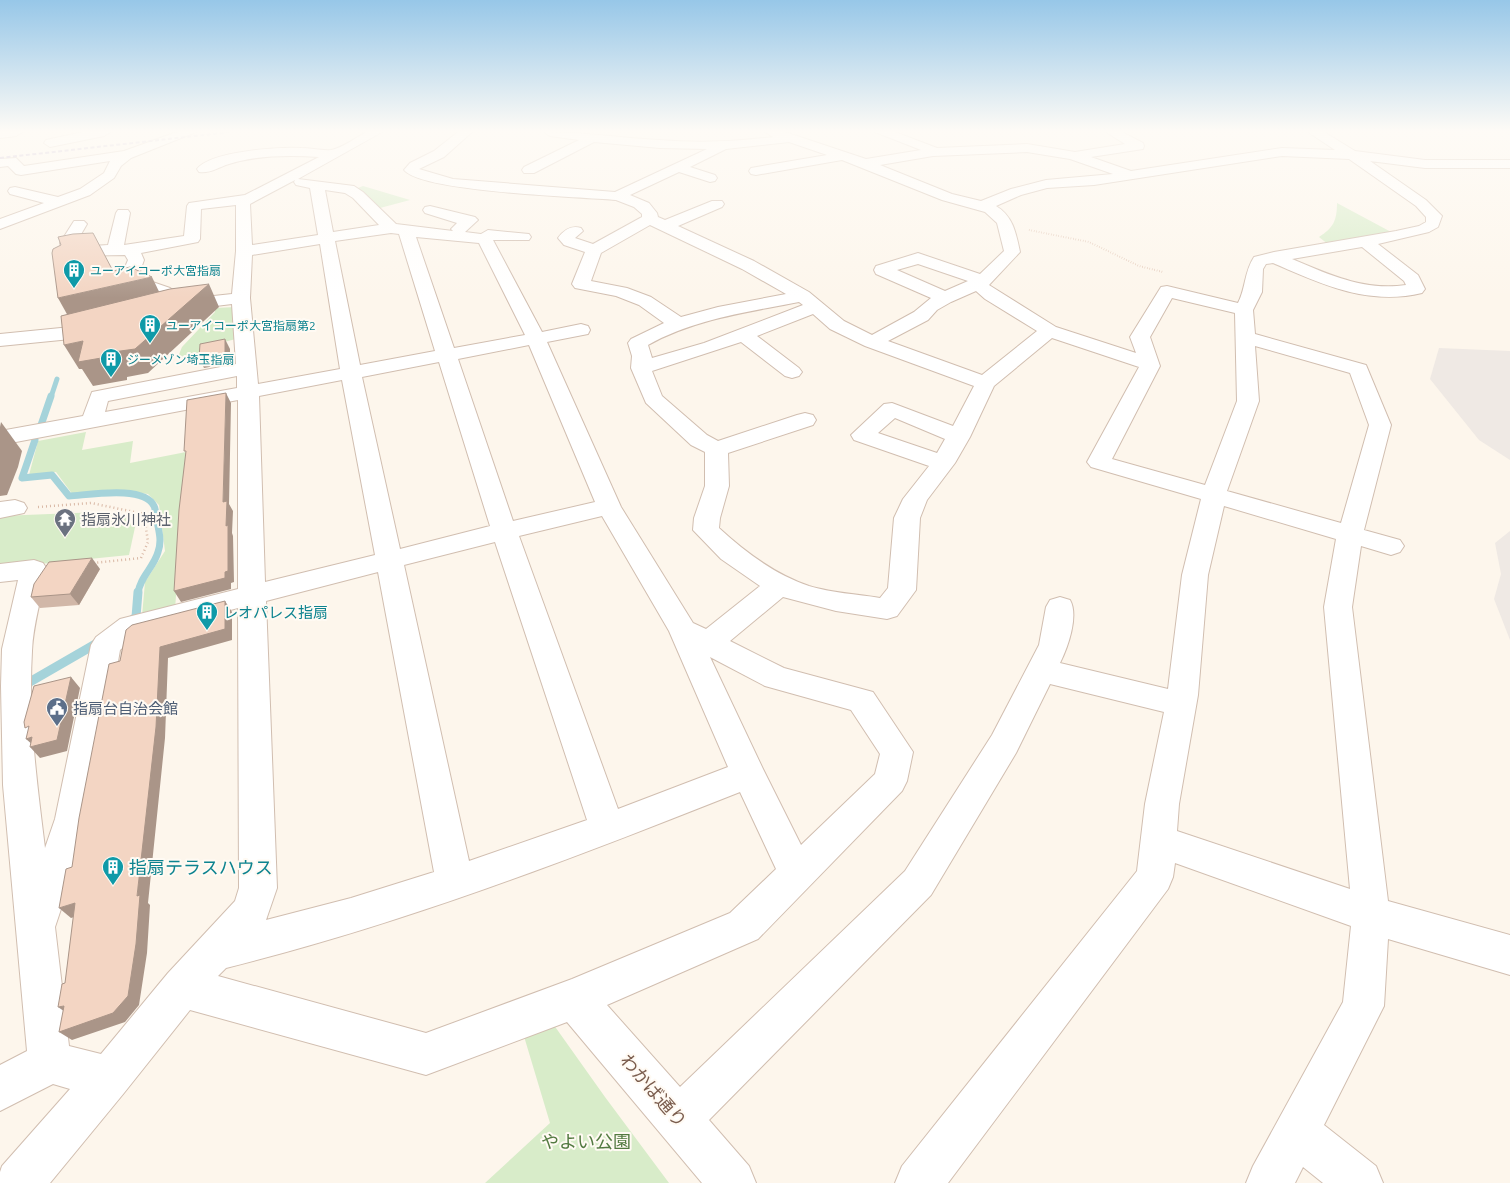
<svg xmlns="http://www.w3.org/2000/svg" width="1510" height="1183" viewBox="0 0 1510 1183" font-family="Ubuntu,'Noto Sans JP',sans-serif">
<style>
.industrial{fill:#efe9e4}
.green{fill:#d8ecc9}
.lines{fill:none;stroke-linecap:round;stroke-linejoin:round}
.stream-far2{stroke:#a5d3da;stroke-width:5}
.stream-far1{stroke:#a5d3da;stroke-width:7}
.stream{stroke:#a5d3da;stroke-width:9}
.minor-casing{stroke:#d1beb0;stroke-width:2}
.path-far1{stroke:#d9b8a5;stroke-width:2;stroke-dasharray:0.5 2;stroke-linecap:butt}
.path{stroke:#d9b8a5;stroke-width:2.5;stroke-dasharray:1 3;stroke-linecap:butt}
.minor{fill:#fff;fill-rule:evenodd}
.rail{stroke:#b9a8c9;stroke-width:2;stroke-dasharray:4 2.5;stroke-linecap:butt}
.wall{fill:#d1b7a8}
.shaded-wall{fill:#aa9588}
.building{fill:#f3d5c3;stroke:#aa9588}
.labels{text-anchor:middle;dominant-baseline:central;stroke-width:4;stroke-linejoin:round;paint-order:stroke}
.far-culture-label{font-size:12px;fill:#0d838f;stroke:#fffaf3;text-anchor:start}
.worship-label{font-size:15px;fill:#5b616d;stroke:#fffaf3;text-anchor:start}
.culture-label{font-size:15px;fill:#0d838f;stroke:#fffaf3;text-anchor:start}
.service-label{font-size:15px;fill:#4e5e75;stroke:#fffaf3;text-anchor:start}
.near-culture-label{font-size:18px;fill:#0d838f;stroke:#fffaf3;text-anchor:start}
.near-street-label{font-size:18px;fill:#7a5c4d;stroke:#fffaf3}
.near-park-label{font-size:18px;fill:#537a41;stroke:#fffaf3}
</style>
<rect width="100%" height="100%" fill="#fdf6ec"/>
<!-- industrial -->
<g class="industrial">
<path d="M1439 348 1510 351V460L1479 440 1430 379Z"/>
<path d="M1510 531V640L1494 599 1501 574 1495 543Z"/>
</g>
<!-- green -->
<g class="green">
<path d="M363 186 410 200 380 208 358 188Z"/>
<path d="M1337 203 1393 233 1329 245 1319 237C1333 228 1337 221 1337 203Z"/>
<path d="M236 307V339L220 343 210 352 178 357 182 347 215 312V308Z"/>
<path d="M86 432 82 450 133 441 130 463 186 452 175 610 142 616 145 582 165 551 159 505 148 494 120 490 73 495 56 472 29 475 38 441Z"/>
<path d="M100 512 137 518 129 555 0 568V516Z"/>
<path d="M551 1021 605 1097 669 1183H485L550 1123 523 1033Z"/>
</g>
<g class="lines">
<!-- stream-far2 -->
<path class="stream-far2" d="M51 397 57 379"/>
<!-- stream-far1 -->
<g class="stream-far1">
<path d="M40 428 51 396"/>
<path d="M35 440 22 478 52 475 69 496C89 495 144 485 154 506 156 510 156 517 157 521 159 532 162 541 158 552 154 567 140 577 138 593"/>
</g>
<!-- stream -->
<g class="stream">
<path d="M129 622 136 617 138 592"/>
<path d="M28 683 99 642"/>
</g>
<!-- minor casing -->
<g class="minor-casing">
<g id="minor">
<path d="M0 132H22L16 136 0 138Z"/>
<path d="M83 132H110L104 136 50 147 44 143 46 140Z"/>
<path d="M177 132H196L131 158 121 166 114 178 90 195 0 229V219L44 203 10 194 8 191 10 188 15 187 58 197 80 189 104 173 110 161 21 175 16 174 8 166 0 167V159L16 158 24 166 124 151Z"/>
<path d="M366 132H382L298 179 354 186 363 192 396 224 453 231 451 229 457 223 425 213 423 210 425 207 430 206 475 217 478 220 465 232 481 234 488 230 529 234 531 237 529 240H493L542 332 581 324 588 326 590 330 588 334 547 342 621 507 693 623 706 629 760 586 721 559 693 530 694 518 705 486V452L691 445 646 403 631 368 632 356 628 343 631 339 664 323 639 305 616 296 575 288 572 284 585 252 564 245 558 238C564 230 571 225 581 228L583 231 575 238 593 244 642 217V214L634 207 616 200C581 197 421 192 404 170L410 163 434 151 458 132H472L444 157 419 169 453 179 615 192 707 149 660 148 594 142 534 173H524L522 170 524 167 579 140 550 136 544 132C583 132 620 138 659 140 697 143 735 142 773 137L765 132H785L866 159 921 150 875 132H895L937 148 1027 144 1075 152 1125 144 1106 132H1122L1143 143 1144 146 1143 149 1091 157 1131 171 1282 148 1335 150 1308 132H1324L1355 151 1425 160H1510V168H1425L1370 161 1426 200 1442 216 1438 227 1429 232 1378 244 1418 275 1425 289 1422 293C1368 306 1321 284 1273 263L1266 264 1263 269 1262 292 1253 310 1255 334 1366 365 1391 425 1364 530 1400 540 1404 546 1400 552 1391 555 1361 546 1352 607 1388 901 1510 935V975L1388 939 1384 1006 1324 1125 1376 1166 1383 1183H1323L1303 1167 1295 1183H1246L1253 1166 1343 1002 1351 926 1175 863 1173 877 1168 889 948 1183H895L902 1166 1137 871 1145 804 1164 712 1050 684 1016 753 931 895 709 1120 749 1166 756 1183H702L567 1022 426 1075 190 1010 124 1093 50 1183H0V1172L2 1166 70 1089 53 1084 0 1111V1065L27 1051 3 785 1 686 2 649 18 580 0 582V564L34 560 43 563 47 569C42 596 33 624 32 651 28 717 37 784 45 848L55 819 91 645 96 637 120 619 238 589V400L0 445V431L83 416 92 392 236 364 232 304 183 310 177 309 158 296 123 283 120 279 128 260 125 255 69 256 63 254 60 243 74 221H84L87 224 76 243 77 247 108 245 116 213 118 210H128L130 213 124 245 184 236 187 206 189 203 245 195 319 157C289 155 258 155 229 164 219 167 209 174 199 172L197 169C211 151 279 147 301 148 310 148 322 151 331 150 342 148 356 138 366 132ZM789 142 827 155 751 168 749 171 751 174 756 175 842 160 942 200 985 212 997 223 1004 251 980 274 918 253 876 266 874 270 876 274 931 298 914 312 872 335 844 321 809 292 754 261 678 226 722 207 724 204 722 201H712L665 220 658 217 657 213 649 203 630 195 679 172 710 182 715 181 717 178 715 175 690 167 726 149ZM1027 152 1070 159 1113 174 1046 180 1011 189 981 201 952 194 880 165 933 156ZM1282 156 1349 159 1416 206 1426 217V222L1419 226 1396 231 1274 252 1254 257C1244 272 1246 288 1238 303L1167 286 1161 287 1130 337 1136 353 1056 327 989 285 1020 252C1016 233 1013 216 996 206L1021 195 1047 188 1094 185ZM295 180 294 182 296 185 310 188 318 235 252 245 250 204ZM325 190 345 193 353 198 379 225 333 232ZM236 205V251L232 294 186 299 170 288 138 277 144 260 141 253 198 242 200 239 201 209ZM650 225 742 269 786 294 718 307 681 317 651 297 627 288 591 281 601 253ZM391 233 399 234 435 351 360 365 335 241ZM416 237 479 243 525 335 454 348ZM320 244 340 369 258 384 250 298 252 255ZM1362 247 1404 281 1406 285C1364 291 1330 275 1292 259ZM918 264 968 281 945 291 897 270ZM976 291 985 299 1037 331 982 375 888 341 928 320 937 310 951 302ZM1172 298 1235 313 1237 401 1205 485 1112 459 1160 366 1150 337ZM799 302 803 305 704 343 652 358 648 345C695 319 748 312 799 302ZM813 314 830 329 865 346 974 386 953 426 892 403 884 404 851 435 854 440 929 466 903 499 894 518 888 588 880 598C857 594 831 593 809 586 774 574 745 552 719 528L720 518 729 486 728 453 813 425 816 420 813 415 805 413 797 415 718 441 707 435 662 396 652 371 741 342 785 376 792 378 799 376 802 372 799 368 757 336ZM1052 338 1139 367 1087 462 1091 467 1201 499 1182 575 1168 689 1060 663C1068 647 1079 616 1070 600L1060 597 1050 600 1046 607 1039 645 992 735 905 871 680 1087 607 1005 758 939 902 791 907 781 913 752 873 692 784 668 730 641 783 597 836 611 887 619 897 616 916 590 920 518 927 500 955 463 970 437 994 386ZM529 345 595 502 513 521 458 359ZM1255 346 1350 373 1369 425 1341 523 1227 491 1259 401ZM439 362 490 526 400 549 362 377ZM237 376V388L105 412 108 401ZM342 380 375 555 265 582 259 396ZM895 418 945 439 937 453 878 433ZM1224 506 1336 539 1324 607 1350 889 1177 831 1179 804 1198 695 1208 575ZM602 516 669 631 728 767 618 809 519 536ZM495 542 587 820 469 861 404 565ZM378 572 434 872 351 898 266 920 277 888 266 601ZM238 608 239 888 235 901 168 973 101 1054 69 1046 55 927 91 819 120 650 139 634ZM710 657 765 686 851 710 880 754 875 774 801 845 763 769ZM740 792 776 869 730 913 572 979 426 1033 218 976 226 968C403 924 571 859 740 792Z"/>
<path d="M100 320 107 322 109 326 107 330 71 339 0 346V334L71 327Z"/>
<path d="M15 500 24 503 27 508 24 513 0 518V502Z"/>
</g>
</g>
<!-- path-far1 -->
<path class="path-far1" d="M1029 230 1089 242 1139 266 1163 272"/>
<!-- path -->
<path class="path" d="M38 507 91 503 144 514 148 542 141 558 93 563"/>
<!-- minor -->
<use href="#minor" class="minor"/>
<!-- rail -->
<path class="rail" d="M0 158 230 132"/>
</g>
<!-- wall -->
<path class="wall" d="M100 569 79 605 40 608 31 597Z"/>
<!-- shaded-wall -->
<g class="shaded-wall">
<path d="M152 277 164 302 73 325 58 298Z"/>
<path d="M209 284 219 307 148 373 127 377V380L93 386 82 369H79L64 345 83 341 113 352Z"/>
<path d="M225 339 230 349V363L204 368 199 358Z"/>
<path d="M226 393 231 403 229 504 233 511 232 533 233 536 234 582 231 583V589L181 602 174 591 225 572 226 526 223 502Z"/>
<path d="M1 422 22 451 18 467 7 495 0 496V427Z"/>
<path d="M92 558 100 569 79 605 70 594Z"/>
<path d="M225 601 232 612V640L168 658 165 738 148 903 150 905 147 953 139 1005 125 1022 72 1040 59 1032 137 896 160 647Z"/>
<path d="M71 677 80 688 67 751 40 758 30 747 34 746 26 739 32 737Z"/>
<path d="M75 903 87 913 71 918 59 908Z"/>
<path d="M64 1006 71 1016 58 1007Z"/>
</g>
<!-- building -->
<g class="building">
<path d="M93 233 113 271 130 267 152 277 58 298 52 253 53 249 61 245 58 237 73 234Z"/>
<path d="M209 284 135 349 113 352V356L78 362 83 341 64 345 61 316 170 289Z"/>
<path d="M225 339V353L199 358 200 344Z"/>
<path d="M226 393 223 502 227 501 226 526 228 525V571L225 572V578L174 591 179 510 186 451H184L187 400Z"/>
<path d="M92 558 70 594 31 597 34 584 49 562Z"/>
<path d="M225 601V629L160 647 156 727 137 896 140 895 136 944 128 996 113 1013 59 1032 64 1006 58 1007 62 984 65 983 75 903 59 908 66 869 72 867 79 818 109 664 120 661 126 630 132 625Z"/>
<path d="M71 677 57 740 30 747 32 737 26 739 29 726 25 728 24 722 34 686Z"/>
</g>
<!-- sky -->
<linearGradient id="sky" x2="0" y2="1"><stop stop-color="#97c7e8"/><stop offset="0.44" stop-color="#fefbf6"/><stop offset="1" stop-color="#fefbf6" stop-opacity="0"/></linearGradient>
<rect width="1510" height="298" fill="url(#sky)"/>
<!-- icons -->
<defs>
<g id="building-pin" transform="scale(1.125)"><path d="M0 17L-7.5 6A9.5 9.5 0 1 1 7.5 6Z" fill="#0f9aa8" stroke="#fffaf3"/><path d="M-4-6H4V6H1V3H-1V6H-4ZM-2.5-4.3h1.7v1.8h-1.7ZM.8-4.3h1.7v1.8H.8ZM-2.5-1h1.7V.8h-1.7ZM.8-1h1.7V.8H.8Z" fill="#fff"/></g>
<g id="temple-pin" transform="scale(1.125)"><path d="M0 17L-7.5 6A9.5 9.5 0 1 1 7.5 6Z" fill="#6b7280" stroke="#fffaf3"/><path d="M0-6L5-2H3V0L6.5 2.5H4V6H1.5V3h-3V6H-4V2.5H-6.5L-3 0V-2H-5Z" fill="#fff"/></g>
<g id="civic-pin" transform="scale(1.125)"><path d="M0 17L-7.5 6A9.5 9.5 0 1 1 7.5 6Z" fill="#5c6f8a" stroke="#fffaf3"/><path d="M-.6-6.5H3V-4.5H.6V-3L4-1V1h2V6H-6V1h2V-1L-.6-3ZM-1.2 2.5V6h2.4V2.5Z" fill="#fff"/></g>
</defs>
<g fill-rule="evenodd">
<use href="#building-pin" x="74" y="270"/>
<use href="#building-pin" x="150" y="325"/>
<use href="#building-pin" x="111" y="359"/>
<use href="#temple-pin" x="65" y="519"/>
<use href="#building-pin" x="207" y="612"/>
<use href="#civic-pin" x="57" y="708"/>
<use href="#building-pin" x="113" y="867"/>
</g>
<g class="labels">
<!-- far-culture labels -->
<g class="far-culture-label">
<text x="90" y="270">ユーアイコーポ大宮指扇</text>
<text x="166" y="325">ユーアイコーポ大宮指扇第2</text>
<text x="127" y="359">ジーメゾン埼玉指扇</text>
</g>
<!-- worship labels -->
<g class="worship-label">
<text x="81" y="519">指扇氷川神社</text>
</g>
<!-- culture labels -->
<g class="culture-label">
<text x="223" y="612">レオパレス指扇</text>
</g>
<!-- service labels -->
<g class="service-label">
<text x="73" y="708">指扇台自治会館</text>
</g>
<!-- near-culture labels -->
<g class="near-culture-label">
<text x="129" y="867">指扇テラスハウス</text>
</g>
<!-- near-street labels -->
<g class="near-street-label">
<text transform="translate(654 1090) rotate(49)">わかば通り</text>
</g>
<!-- near-park labels -->
<g class="near-park-label">
<text x="586" y="1141">やよい公園</text>
</g>
</g>
</svg>
